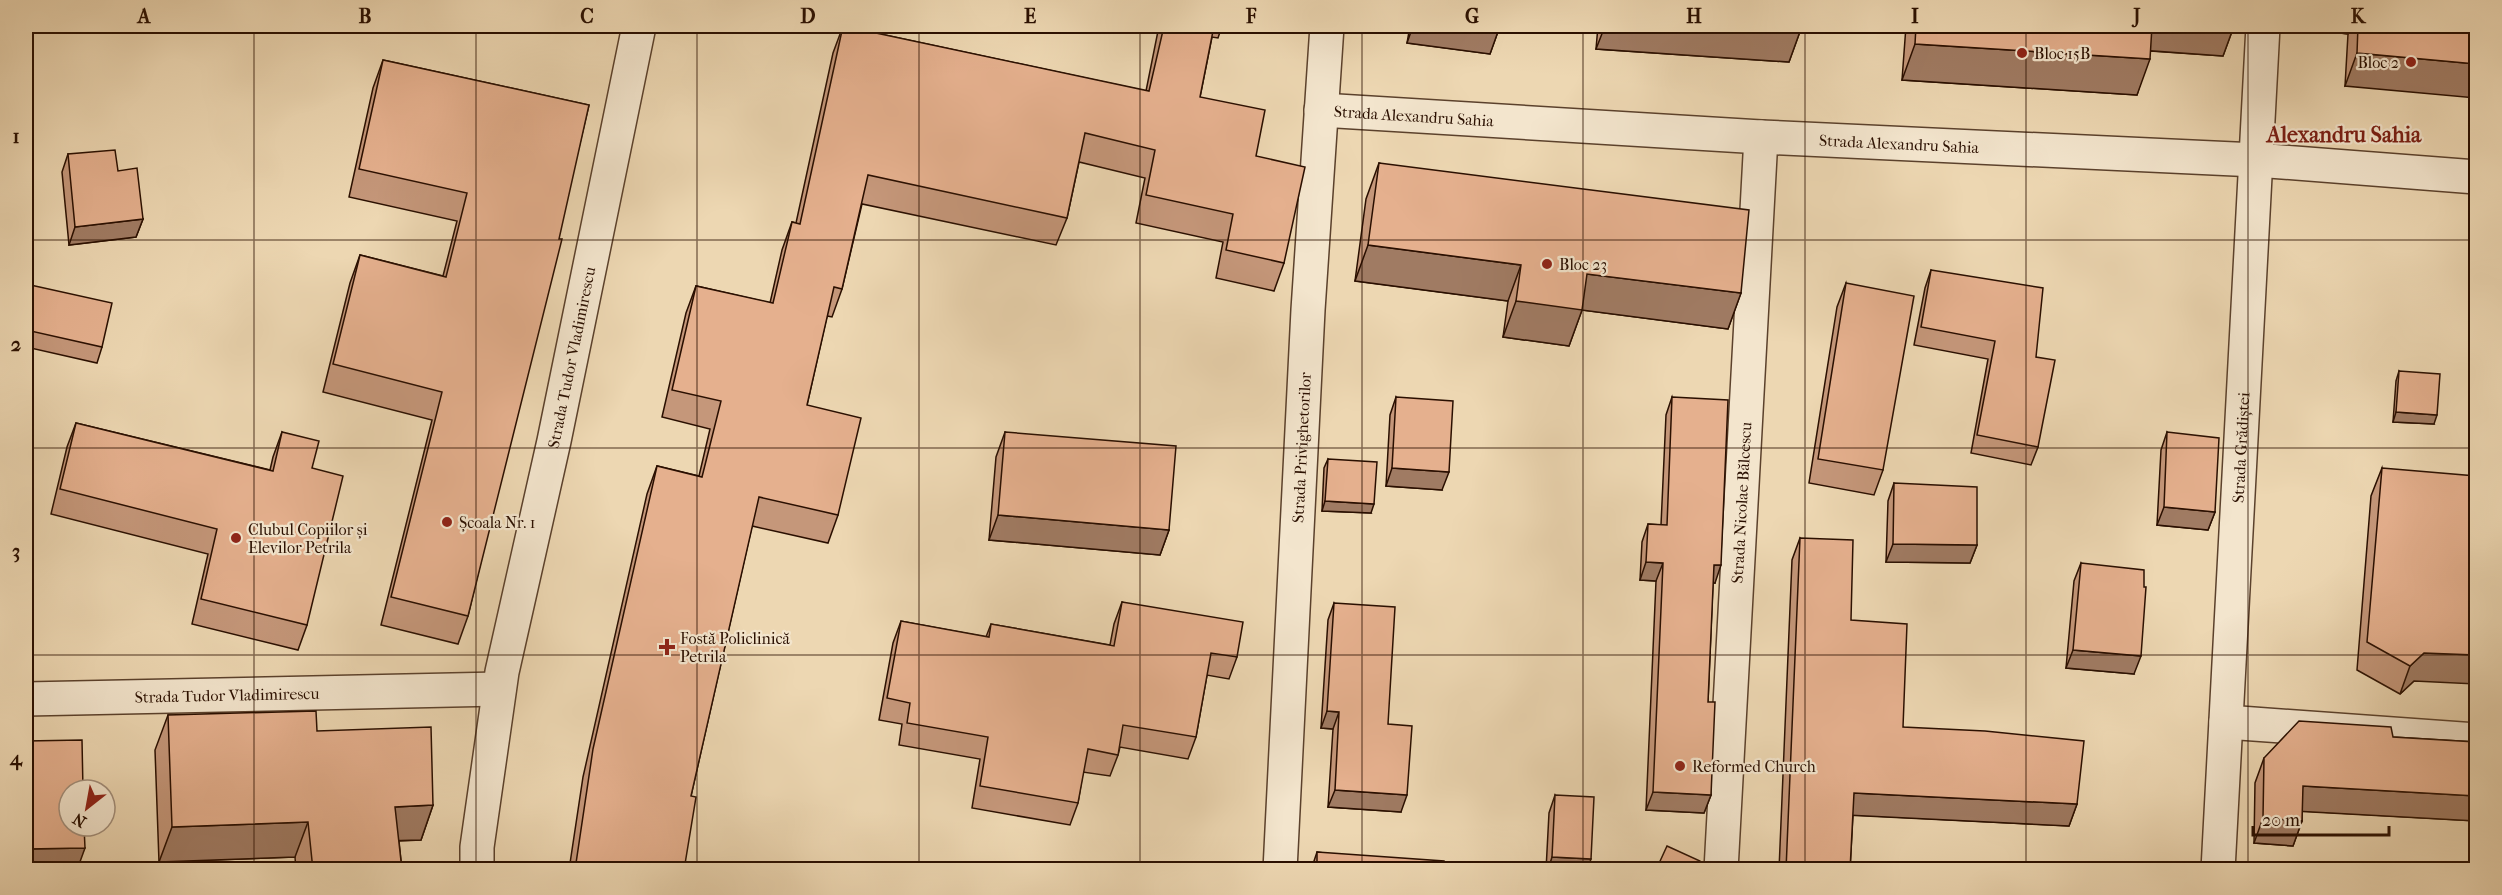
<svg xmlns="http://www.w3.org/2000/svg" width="2502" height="895" viewBox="0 0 2502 895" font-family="'IM FELL French Canon',serif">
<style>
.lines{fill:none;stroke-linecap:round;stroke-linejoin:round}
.street-casing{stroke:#5b412c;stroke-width:36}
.street{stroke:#f3e5cd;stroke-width:33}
.wall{fill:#c5977a;stroke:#2a0f00;stroke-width:1.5}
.shaded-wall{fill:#a07b63;stroke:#2a0f00;stroke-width:1.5}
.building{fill:#e5b08e;stroke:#2a0f00;stroke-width:1.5}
.grid{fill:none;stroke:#2a0f00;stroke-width:1.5;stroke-opacity:0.55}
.poi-dot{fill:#8f2418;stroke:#f3e5cd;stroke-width:2}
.labels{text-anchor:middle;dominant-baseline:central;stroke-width:4.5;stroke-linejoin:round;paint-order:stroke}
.poi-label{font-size:16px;fill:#2a0f00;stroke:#f3e5cd;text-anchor:start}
.street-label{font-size:16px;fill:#2a0f00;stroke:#f3e5cd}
.district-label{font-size:22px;font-weight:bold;fill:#7a1f14;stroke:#f3e5cd}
.neatline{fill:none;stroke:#2a0f00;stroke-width:2}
.grid-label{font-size:20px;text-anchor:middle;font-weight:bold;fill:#2a0f00}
</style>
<rect width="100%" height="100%" fill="#edd7b2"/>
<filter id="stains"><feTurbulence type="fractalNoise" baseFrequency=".00333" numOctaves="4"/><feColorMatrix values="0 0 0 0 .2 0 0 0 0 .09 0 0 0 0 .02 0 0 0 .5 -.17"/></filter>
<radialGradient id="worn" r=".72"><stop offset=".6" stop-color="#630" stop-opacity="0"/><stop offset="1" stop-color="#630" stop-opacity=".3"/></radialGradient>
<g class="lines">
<!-- street casing -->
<g class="street-casing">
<g id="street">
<path id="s1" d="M1321 110 1761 137 2256 160 2476 177"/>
<path id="s2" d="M26 699 499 689"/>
<path d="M2226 722 2476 740"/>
<path id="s3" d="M477 870V847L502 672 554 441 639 26"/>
<path id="s4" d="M1280 870 1308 310 1327 26"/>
<path id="s5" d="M1721 870 1761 137"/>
<path id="s6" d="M2218 870 2263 26"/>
</g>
</g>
<!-- street -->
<use href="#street" class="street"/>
</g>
<!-- wall -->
<g class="wall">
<path d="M843 26 1146 91 1159 26H1158H1222L1218 38 1212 37 1200 97 1256 156 1284 263 1274 291 1216 278 1223 242 1136 223 1145 178 1079 162 1067 218 1056 245 862 204 842 289 832 317 827 316 807 405 838 515 828 543 752 526 691 796 684 870H569L583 777 647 494 657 466 699 476 710 429 662 417 686 313 696 286 770 303 782 250 792 222 796 223 833 53Z"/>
<path d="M1410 26H1500L1490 54 1407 43Z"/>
<path d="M1598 26H1802L1789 62 1596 49Z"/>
<path d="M1906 26H2234L2223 56 2150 51 2137 95 1902 80Z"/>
<path d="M2325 26H2476L2345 86 2348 34 2324 31Z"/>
<path d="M383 60 589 105 468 616 458 644 381 625 432 420 323 392 350 283 360 255 443 276 457 221 349 197 373 88Z"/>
<path d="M68 154 118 171 143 219 136 237 69 245 62 172Z"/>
<path d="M1379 163 1741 293 1728 329 1582 310 1569 346 1503 337 1508 301 1355 281 1366 199Z"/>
<path d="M1931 270 2036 357 2038 447 2031 465 1971 453 1988 359 1914 345 1925 288Z"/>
<path d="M1846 283 1883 470 1874 495 1809 483 1837 307Z"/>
<path d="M26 284 102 347 97 363 26 347Z"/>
<path d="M2399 371 2434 424 2393 422 2396 381Z"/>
<path d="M1396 397 1442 490 1386 486 1390 415Z"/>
<path d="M1672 397 1715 583H1713L1708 702 1711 795 1704 813 1646 810 1656 581 1640 580 1642 542 1648 524 1661 525 1666 415Z"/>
<path d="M76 423 270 470 273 457 282 432 312 468 307 625 298 650 192 624 208 554 51 514 67 447Z"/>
<path d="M1005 432 1169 530 1160 555 989 540 996 457Z"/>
<path d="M2167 432 2215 512 2208 530 2157 525 2161 450Z"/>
<path d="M1328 459 1371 513 1322 511 1324 468Z"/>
<path d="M2382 468 2414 681 2400 694 2357 670 2371 496Z"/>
<path d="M1894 483 1977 545 1970 563 1886 562 1888 501Z"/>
<path d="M1800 538 1851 620 1903 727 2077 804 2069 826 1853 815 1850 870H1779L1792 560Z"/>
<path d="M2081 563 2134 674 2066 668 2074 581Z"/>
<path d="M1122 602 1237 657 1229 679 1207 675 1196 737 1188 759 1120 747 1118 755 1110 776 1083 772 1078 803 1070 825 972 808 980 759 899 745 902 724 879 720 893 643 901 621 986 637 991 624 1110 645 1114 624Z"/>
<path d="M1334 603 1388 724 1401 812 1328 807 1333 729 1321 728 1328 620Z"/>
<path d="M168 715 317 731 433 805 421 840 399 841 402 870H296L295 857 159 862 155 750Z"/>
<path d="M2393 737 2476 742V821L2302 811V821L2293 846 2254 843 2255 783 2264 758Z"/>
<path d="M1555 795 1587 870H1546L1549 813Z"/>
<path d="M1317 852 1444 870H1311Z"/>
</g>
<!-- shaded-wall -->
<g class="shaded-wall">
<path d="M1413 26H1500L1490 54 1407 43Z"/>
<path d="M1605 26H1802L1789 62 1596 49Z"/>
<path d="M2149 26H2234L2223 56 2140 50Z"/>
<path d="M2326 26H2351L2348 34 2324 31Z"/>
<path d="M1915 44 2150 59 2137 95 1902 80Z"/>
<path d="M2357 53 2476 64V98L2345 86Z"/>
<path d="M143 219 136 237 69 245 75 227Z"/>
<path d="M1368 245 1521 265 1508 301 1355 281Z"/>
<path d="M1587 274 1741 293 1728 329 1582 310 1569 346 1503 337 1516 301Z"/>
<path d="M2396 412 2437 415 2434 424 2393 422Z"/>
<path d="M1392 468 1449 472 1442 490 1386 486Z"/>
<path d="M1325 501 1374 504 1371 513 1322 511Z"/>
<path d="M2164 507 2215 512 2208 530 2157 525Z"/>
<path d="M998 515 1169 530 1160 555 989 540Z"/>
<path d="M1893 544 1977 545 1970 563 1886 562Z"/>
<path d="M1646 562 1663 563 1656 581 1640 580Z"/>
<path d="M1714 565H1721L1715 583H1708Z"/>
<path d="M2073 650 2141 656 2134 674 2066 668Z"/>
<path d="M2424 653 2476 655V684L2414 681 2400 694 2410 666Z"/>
<path d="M1327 711 1339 712 1333 729 1321 728Z"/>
<path d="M2303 786 2476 796V821L2294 811Z"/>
<path d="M1335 790 1407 795 1401 812 1328 807Z"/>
<path d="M1653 792 1711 795 1704 813 1646 810Z"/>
<path d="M1854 793 2077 804 2069 826 1846 815Z"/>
<path d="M433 805 421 840 382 841 395 807Z"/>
<path d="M2263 818 2302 821 2293 846 2254 843Z"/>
<path d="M308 822 295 857 159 862 172 827Z"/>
<path d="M85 848 77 870H26V849Z"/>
<path d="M1552 857 1591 859 1587 870H1548Z"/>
</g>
<!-- building -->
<g class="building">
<path d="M843 26 1149 91 1164 26H1214L1200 97 1265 110 1256 156 1305 167 1284 263 1226 250 1233 214 1146 195 1155 150 1085 133 1067 218 868 175 842 289 834 287 807 405 861 418 838 515 759 497 691 796 696 797 684 870H575L593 749 657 466 702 477 721 401 672 390 696 286 773 303 792 222 800 224Z"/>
<path d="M1916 26H2152L2150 59 1915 44Z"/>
<path d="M2358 26H2476V64L2357 53Z"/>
<path d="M383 60 589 105 559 239H562L468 616 391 597 442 392 333 364 360 255 446 277 467 193 359 169Z"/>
<path d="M115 150 118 171 137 168 143 219 75 227 68 154Z"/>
<path d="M1379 163 1749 210 1741 293 1587 274 1582 310 1516 301 1521 265 1368 245Z"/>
<path d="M1931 270 2043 288 2036 357 2055 360 2038 447 1977 435 1995 341 1921 327Z"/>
<path d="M1846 283 1914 296 1883 470 1818 459Z"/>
<path d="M26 284 112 303 102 347 26 330Z"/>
<path d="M2399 371 2440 374 2437 415 2396 412Z"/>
<path d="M1396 397 1453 401 1449 472 1392 468Z"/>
<path d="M1672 397 1728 400 1721 565H1714L1708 702H1715L1711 795 1653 792 1663 563 1646 562 1648 524 1667 525Z"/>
<path d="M76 423 273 471 282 432 319 441 312 468 343 476 307 625 201 599 217 529 60 489Z"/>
<path d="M1005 432 1176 446 1169 530 998 515Z"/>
<path d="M2167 432 2219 438 2215 512 2164 507Z"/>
<path d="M1328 459 1377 462 1374 504 1325 501Z"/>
<path d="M2382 468 2476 476V655L2424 653 2410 666 2367 642Z"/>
<path d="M1894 483 1977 487V545L1893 544Z"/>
<path d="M1800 538 1853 540 1851 620 1907 624 1903 727 1985 731 2084 741 2077 804 1854 793 1850 870H1786Z"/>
<path d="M2081 563 2144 570V587H2146L2141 656 2073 650Z"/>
<path d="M1122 602 1243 622 1237 657 1211 653 1196 737 1123 725 1118 755 1088 749 1078 803 980 786 988 737 907 723 910 703 887 698 901 621 989 637 991 624 1114 646Z"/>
<path d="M1334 603 1395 607 1388 724 1412 726 1407 795 1335 790 1339 712 1327 711Z"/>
<path d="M316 711 317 731 431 727 433 805 395 807 402 870H313L308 822 172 827 168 715Z"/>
<path d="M2299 721 2391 727 2393 737 2476 742V796L2303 786 2302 821 2263 818 2264 758Z"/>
<path d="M82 740 83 790H69V826H84L85 848 26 849V741Z"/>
<path d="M1555 795 1594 797 1591 859 1552 857Z"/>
<path d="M1667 846 1700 861 1703 870H1656Z"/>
<path d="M1317 852 1444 861V870H1317Z"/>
</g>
<!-- grid -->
<path class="grid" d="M254 26V870M476 26V870M697 26V870M919 26V870M1140 26V870M1362 26V870M1583 26V870M1805 26V870M2026 26V870M2248 26V870M26 240H2476M26 448H2476M26 655H2476"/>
<!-- markers -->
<g class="poi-dot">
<circle cx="2022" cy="53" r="6"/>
<circle cx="2411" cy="62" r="6"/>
<circle cx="1547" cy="264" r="6"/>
<circle cx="447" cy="522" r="6"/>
<circle cx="236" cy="538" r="6"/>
<path d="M664 638h6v6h6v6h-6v6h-6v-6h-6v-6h6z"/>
<circle cx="1680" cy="766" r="6"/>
</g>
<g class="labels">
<!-- poi labels -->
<g class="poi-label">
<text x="2034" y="53">Bloc 15B</text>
<text x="2399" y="62" text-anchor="end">Bloc 2</text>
<text x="1559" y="264">Bloc 23</text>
<text x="459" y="522">Școala Nr. 1</text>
<text x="248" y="529">Clubul Copiilor și<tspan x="248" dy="18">Elevilor Petrila</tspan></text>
<text x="680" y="638">Fostă Policlinică<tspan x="680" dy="18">Petrila</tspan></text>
<text x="1692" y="766">Reformed Church</text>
</g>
<!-- street labels -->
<g class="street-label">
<text stroke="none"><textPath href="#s1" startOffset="93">Strada Alexandru Sahia</textPath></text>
<text stroke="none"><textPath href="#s1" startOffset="579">Strada Alexandru Sahia</textPath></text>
<text stroke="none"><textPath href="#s3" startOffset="522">Strada Tudor Vladimirescu</textPath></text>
<text stroke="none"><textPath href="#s4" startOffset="423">Strada Privighetorilor</textPath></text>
<text stroke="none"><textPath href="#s6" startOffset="423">Strada Grădiștei</textPath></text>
<text stroke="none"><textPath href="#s5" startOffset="368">Strada Nicolae Bălcescu</textPath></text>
<text stroke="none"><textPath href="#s2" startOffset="201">Strada Tudor Vladimirescu</textPath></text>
</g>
<!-- district labels -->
<g class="district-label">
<text x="2344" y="135">Alexandru Sahia</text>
</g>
</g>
<!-- margin -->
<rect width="2502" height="895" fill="none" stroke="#edd7b2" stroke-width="66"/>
<!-- north arrow -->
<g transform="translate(87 808) rotate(211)"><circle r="28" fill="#f3e5cd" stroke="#a38f7b" stroke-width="1.5"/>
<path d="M0-4.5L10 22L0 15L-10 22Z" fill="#8f2418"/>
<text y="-9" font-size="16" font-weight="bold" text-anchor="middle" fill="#2a0f00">N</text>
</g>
<!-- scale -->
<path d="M2253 826v9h136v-9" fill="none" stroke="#2a0f00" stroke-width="3"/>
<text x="2262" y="826" font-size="18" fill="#2a0f00" stroke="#f3e5cd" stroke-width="4.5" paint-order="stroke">20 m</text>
<rect x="33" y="33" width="2436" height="829" class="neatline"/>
<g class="grid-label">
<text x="144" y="23">A</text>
<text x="365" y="23">B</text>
<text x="587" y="23">C</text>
<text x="808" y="23">D</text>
<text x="1030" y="23">E</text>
<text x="1251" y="23">F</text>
<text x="1472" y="23">G</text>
<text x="1694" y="23">H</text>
<text x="1915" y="23">I</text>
<text x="2137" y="23">J</text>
<text x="2358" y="23">K</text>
<text x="16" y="143">1</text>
<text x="16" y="351">2</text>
<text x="16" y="558">3</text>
<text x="16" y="765">4</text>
</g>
<rect width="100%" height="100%" filter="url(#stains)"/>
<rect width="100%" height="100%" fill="url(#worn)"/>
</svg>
